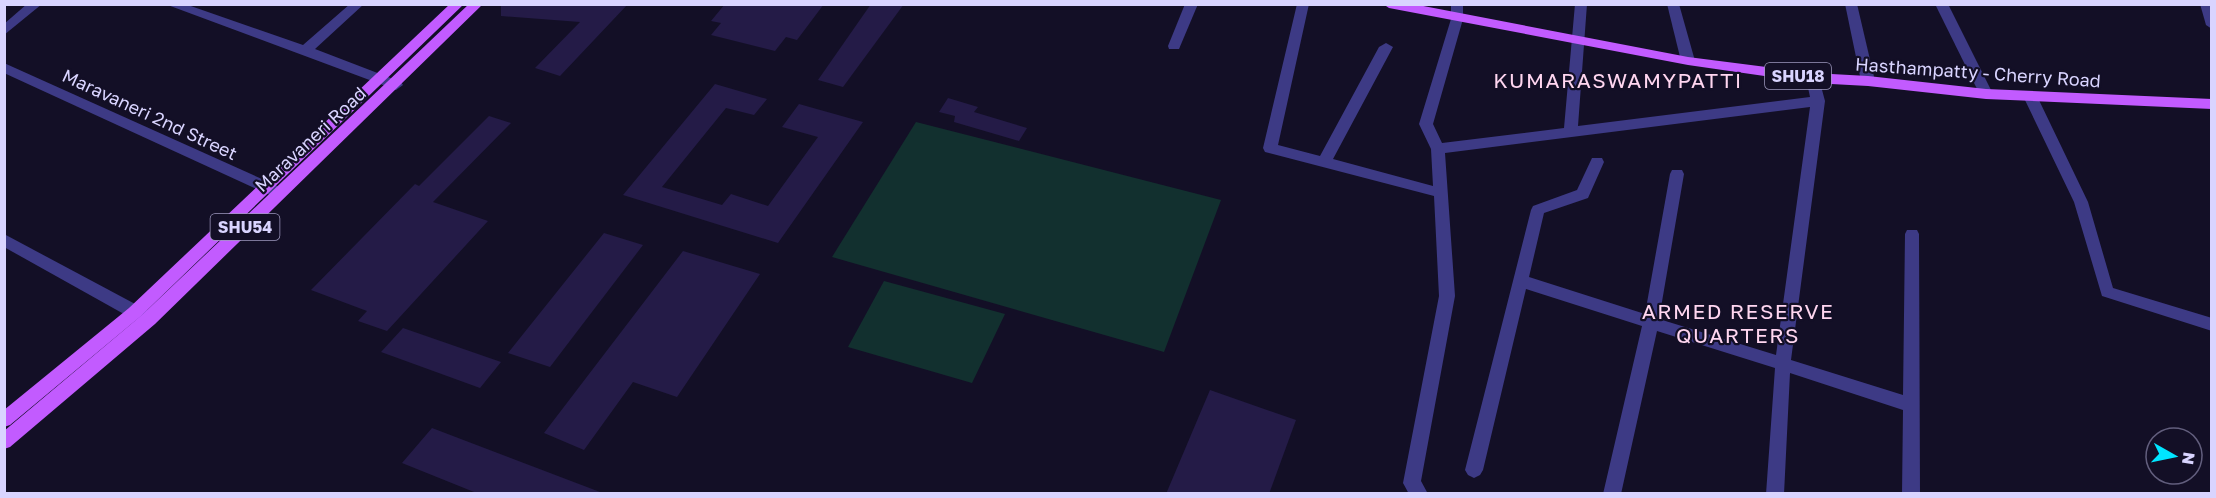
<svg xmlns="http://www.w3.org/2000/svg" width="2216" height="498" viewBox="0 0 2216 498" font-family="'Golos Text',sans-serif">
<style>
.green{fill:#12302f}
.building{fill:#241b47}
.lines{fill:none;stroke-linecap:round;stroke-linejoin:round}
.minor{fill:#3d3a85;fill-rule:evenodd}
.major{fill:#c25bff;fill-rule:evenodd}
.labels{text-anchor:middle;dominant-baseline:central;stroke-width:4.5;stroke-linejoin:round;paint-order:stroke}
.shield{fill:#130f26;stroke:#9e99be;stroke-width:1.5}
.shield-label{font-size:16px;font-weight:bold;fill:#d9d4ff}
.street-label{font-size:18px;fill:#d9d4ff;stroke:#130f26}
.quarter-label{font-size:21px;letter-spacing:1.5px;fill:#ffd6f0;stroke:#130f26}
</style>
<rect width="100%" height="100%" fill="#130f26"/>
<!-- green -->
<g class="green">
<path d="M916 122 1221 200 1164 352 832 257Z"/>
<path d="M884 281 1005 314 972 383 848 347Z"/>
</g>
<!-- building -->
<g class="building">
<path d="M501 4H628L560 76 535 68 580 22 501 16Z"/>
<path d="M725 4H824L797 40 786 37 775 51 711 35 721 23 711 21Z"/>
<path d="M871 4H904L843 87 818 80Z"/>
<path d="M715 84 767 99 754 115 726 108 662 187 722 205 731 194 768 206 818 137 782 127 799 104 863 122 778 243 623 195Z"/>
<path d="M948 98 978 107 974 112 1027 128 1019 141 954 122 955 116 939 112Z"/>
<path d="M489 116 511 123 433 202 488 221 387 331 358 321 367 311 311 290 415 184 419 186Z"/>
<path d="M604 233 643 245 550 367 508 353Z"/>
<path d="M683 251 760 274 677 397 633 382 584 450 544 433Z"/>
<path d="M403 328 501 362 480 388 381 352Z"/>
<path d="M1210 390 1296 420 1269 494H1166Z"/>
<path d="M432 428 600 492V494H479L402 463Z"/>
</g>
<g class="lines">
<!-- minor -->
<g class="minor">
<path d="M27 4H42L4 35V24Z"/>
<path d="M165 4H185L303 45 350 4H364L315 49 401 82 403 85 396 90 391 88Z"/>
<path d="M1185 4H1198L1179 49H1169L1168 46Z"/>
<path d="M1297 4H1309L1278 145 1320 156 1379 47 1386 43 1393 47 1333 159 1433 186 1431 149 1419 124 1451 19V4H1463V19L1433 124 1442 143 1564 128 1575 4H1587L1578 126 1810 97 1806 78 1813 73 1818 75 1825 101 1791 360 1903 395 1905 234 1907 230H1917L1919 234 1920 494H1902L1903 410 1790 373 1784 494H1766L1775 368 1657 331 1621 494H1603L1642 326 1526 289 1483 470 1480 475 1474 478 1468 475 1465 470 1531 210 1533 206 1577 190 1592 158H1602L1604 162 1588 198 1544 213 1529 277 1645 314 1670 174 1672 170H1682L1684 174 1659 319 1776 355 1810 107 1445 153 1455 296 1421 481 1428 494H1409L1403 483 1439 296 1434 196 1265 152 1263 148Z"/>
<path d="M1667 4H1679L1695 61 1693 64H1683L1681 61Z"/>
<path d="M1845 4H1857L1875 81 1873 84H1863L1861 81Z"/>
<path d="M1935 4H1948L1993 94 1991 97H1981Z"/>
<path d="M2200 4H2212V29L2206 25Z"/>
<path d="M4 63 282 188 284 192 282 196H272L4 73Z"/>
<path d="M2030 91 2037 96 2088 202 2113 288 2212 318V331L2102 296 2074 202 2023 96Z"/>
<path d="M4 234 152 313 154 318 152 323H140L4 247Z"/>
</g>
<!-- major -->
<g class="major">
<path d="M450 4H464L141 316 10 425 4 427V410L129 308Z"/>
<path d="M469 4H483L155 324 10 447 4 449V431L143 314Z"/>
<path d="M1383 4H1413L1688 57 1813 73 1868 76 1986 89 2212 99V109L1986 99 1868 86 1813 83 1688 65 1389 8Z"/>
</g>
</g>
<g class="labels">
<!-- shield labels -->
<g class="shield">
<rect x="1765" y="63" width="66" height="26" rx="4.5"/>
<rect x="210.5" y="214" width="69" height="26" rx="4.5"/>
</g>
<g class="shield-label">
<text x="1798" y="76">SHU18</text>
<text x="245" y="227">SHU54</text>
</g>
<!-- street labels -->
<g class="street-label">
<text transform="translate(1978 72) rotate(4)">Hasthampatty - Cherry Road</text>
<text transform="translate(150 114) rotate(25)">Maravaneri 2nd Street</text>
<text transform="translate(310 139) rotate(-43)">Maravaneri Road</text>
</g>
<!-- quarter labels -->
<g class="quarter-label">
<text x="1618" y="80">KUMARASWAMYPATTI</text>
<text x="1738" y="311">ARMED RESERVE<tspan x="1738" dy="24">QUARTERS</tspan></text>
</g>
</g>
<!-- border -->
<rect width="2216" height="498" fill="none" stroke="#d9d4ff" stroke-width="12"/>
<!-- north arrow -->
<g transform="translate(2174 456) rotate(99)"><circle r="28" fill="#130f26" stroke="#625e7d" stroke-width="1.5"/>
<path d="M0-4.5L10 22L0 15L-10 22Z" fill="#00e5ff"/>
<text y="-9" font-size="16" font-weight="bold" text-anchor="middle" fill="#d9d4ff">N</text>
</g>
</svg>
